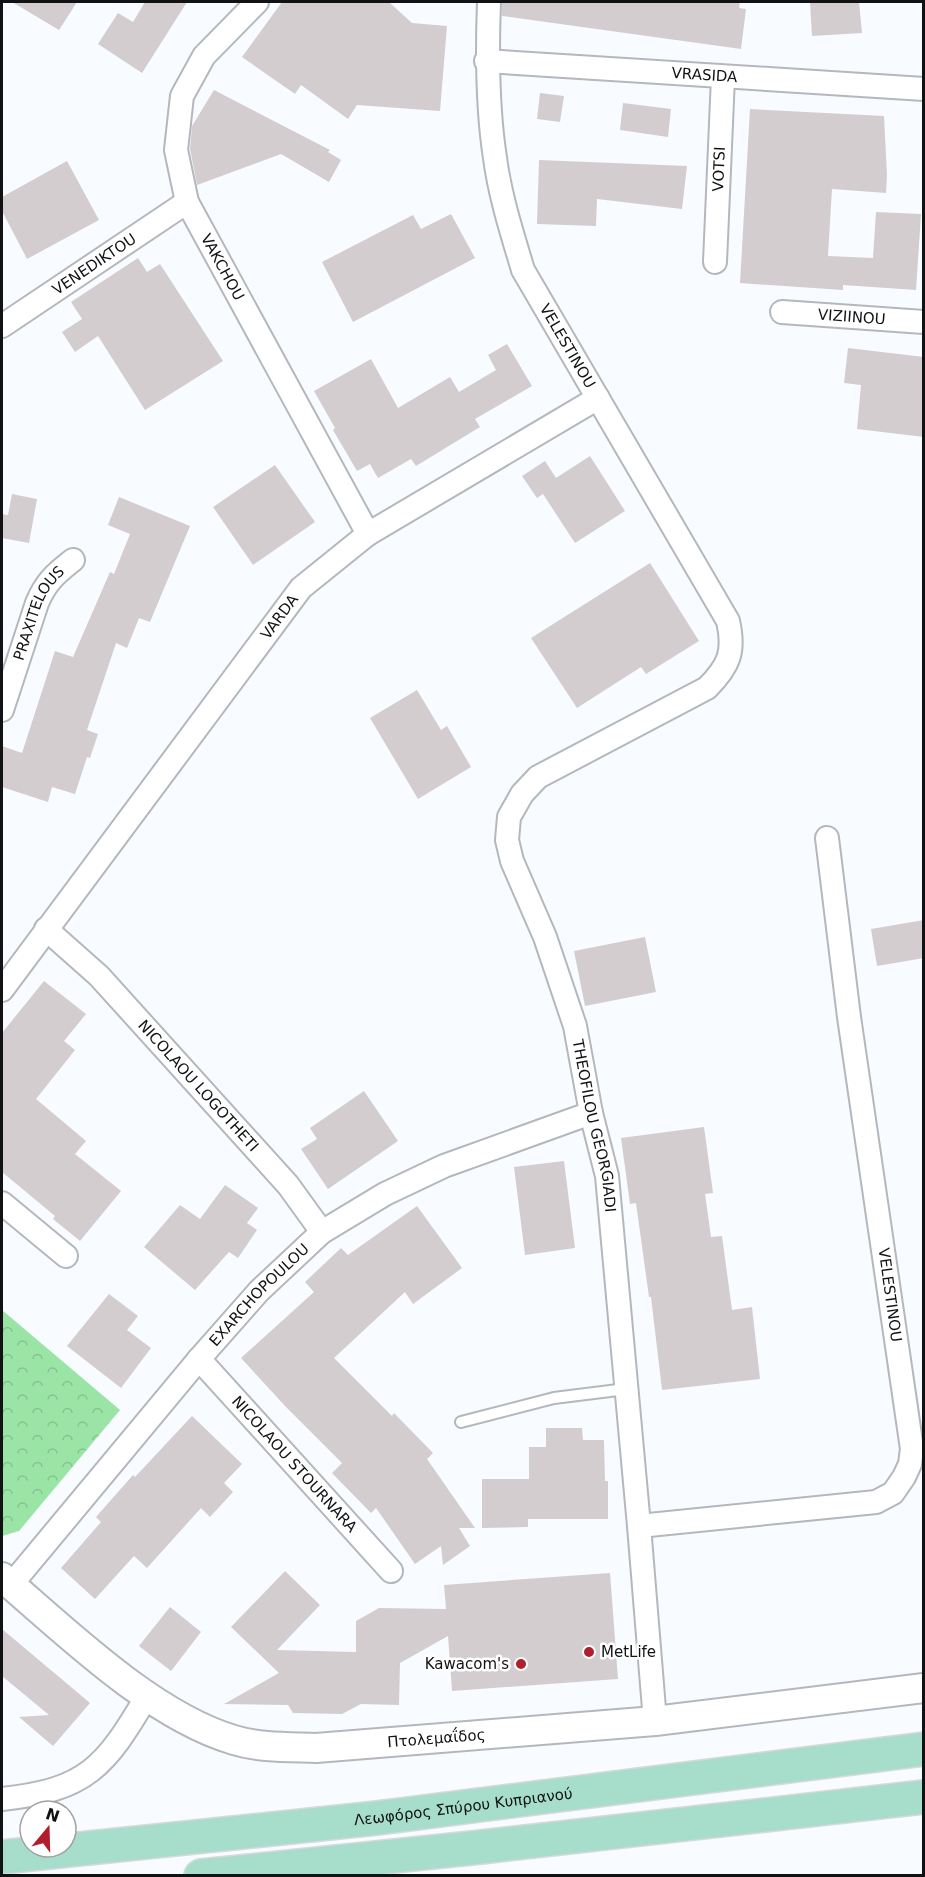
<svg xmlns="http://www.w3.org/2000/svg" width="925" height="1877" viewBox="0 0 925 1877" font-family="'DejaVu Sans',sans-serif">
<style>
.park{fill:url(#park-crowns)}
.building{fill:#d4cdd0}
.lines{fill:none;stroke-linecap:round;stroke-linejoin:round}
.service-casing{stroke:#b4b8bd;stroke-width:14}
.minor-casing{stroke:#b4b8bd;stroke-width:26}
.tertiary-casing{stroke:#b4b8bd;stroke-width:32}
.primary-casing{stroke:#d9d9d9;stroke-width:36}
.service{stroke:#fff;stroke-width:10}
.minor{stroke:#fff;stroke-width:22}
.tertiary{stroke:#fff;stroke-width:28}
.primary{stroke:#a6ddcb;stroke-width:33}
.poi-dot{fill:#b11f2f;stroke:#fff;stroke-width:2}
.labels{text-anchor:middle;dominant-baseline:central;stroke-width:5;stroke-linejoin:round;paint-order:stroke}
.street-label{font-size:15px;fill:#111214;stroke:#fff}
.poi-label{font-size:15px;fill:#111214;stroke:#fff;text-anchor:start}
</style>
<defs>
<pattern id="park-crowns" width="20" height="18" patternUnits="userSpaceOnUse" patternTransform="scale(1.5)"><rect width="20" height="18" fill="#9ae5a6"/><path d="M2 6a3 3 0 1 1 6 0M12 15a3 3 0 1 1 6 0" fill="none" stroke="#84c38e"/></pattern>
</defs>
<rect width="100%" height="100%" fill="#f8fbff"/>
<!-- park -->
<path class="park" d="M2 1310 120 1410 19 1531 2 1536Z"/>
<!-- building -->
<g class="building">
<path d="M12 2H77L59 30Z"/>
<path d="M145 2H187L142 73 98 44 118 13 133 22Z"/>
<path d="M282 2H389L412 23 447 26 440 111 357 105 348 119 301 85 295 94 242 57Z"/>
<path d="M502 2H740L739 8 746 9 741 49 502 16Z"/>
<path d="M810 2H859L862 33 812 36Z"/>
<path d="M214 90 330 150 328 152 341 160 329 182 281 154 197 185 190 149 192 126Z"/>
<path d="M540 93 564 96 560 122 537 119Z"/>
<path d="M623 103 671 109 668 137 620 130Z"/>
<path d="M750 109 884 116 887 176 886 193 832 189 828 256 873 258 876 212 921 214 916 290 843 285V290L740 283Z"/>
<path d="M539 160 687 166 682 209 597 199 596 226 537 224Z"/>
<path d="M67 161 99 220 27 259 2 211V197Z"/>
<path d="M451 214 475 258 353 322 322 262 413 215 421 229Z"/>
<path d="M138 258 147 272 160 264 223 361 145 410 98 336 75 352 62 332 82 319 71 302Z"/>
<path d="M507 344 532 386 475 419 480 427 416 466 411 459 378 478 370 464 357 471 333 430 335 428 314 391 371 359 398 408 450 377 459 392 496 370 488 355Z"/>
<path d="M848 348 924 357V437L857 429 861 385 844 383Z"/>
<path d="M590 456 625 511 575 543 543 494 537 498 522 476 545 461 556 478Z"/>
<path d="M275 465 315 522 253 565 213 507Z"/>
<path d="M12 494 37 499 29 543 2 538V514L8 515Z"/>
<path d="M119 497 190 526 150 622 139 618 127 648 116 643 87 730 98 734 90 758 87 757 75 794 52 787 48 802 2 787V746L22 753 55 651 73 657 110 572 114 574 130 534 108 525Z"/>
<path d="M650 563 699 641 646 674 641 667 577 708 531 638Z"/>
<path d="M417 690 441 730 447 726 471 767 418 799 370 718Z"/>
<path d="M924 920V958L877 966 871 929Z"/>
<path d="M645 937 656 992 585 1006 574 951Z"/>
<path d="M44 981 86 1014 64 1041 75 1050 36 1099 86 1141 75 1154 121 1191 80 1241 53 1219 55 1216 2 1172V1033Z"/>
<path d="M364 1091 398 1141 328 1189 301 1149 317 1139 310 1128Z"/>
<path d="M704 1127 713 1193 705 1194 711 1237 722 1236 732 1310 752 1307 760 1379 662 1390 651 1297H649L636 1203 630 1204 621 1138Z"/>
<path d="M564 1161 575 1248 525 1255 514 1167Z"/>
<path d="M225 1185 258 1208 247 1223 257 1230 238 1258 229 1252 195 1290 144 1247 180 1205 200 1219Z"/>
<path d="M417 1206 462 1268 413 1304 405 1292 334 1358 392 1416 394 1413 433 1453 427 1459 475 1528H459L470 1546 443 1565 441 1546 415 1564 376 1508 371 1513 332 1473 342 1463 286 1407 241 1358 314 1292 305 1282 341 1248 348 1255Z"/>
<path d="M109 1294 138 1316 127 1330 151 1348 121 1388 67 1346Z"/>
<path d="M192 1416 242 1464 224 1483 233 1492 210 1517 201 1508 147 1568 134 1556 95 1599 61 1568 101 1522 96 1517 133 1475 135 1477Z"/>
<path d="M546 1428H582L583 1440H604L605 1481H608V1519H528V1527L482 1528V1479H529V1447H546Z"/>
<path d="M285 1571 320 1605 277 1650 356 1652V1621L379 1608 446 1609 444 1585 610 1573 618 1679 452 1691 448 1636 400 1663 399 1705 361 1704 342 1714 293 1713 288 1705 224 1704 279 1673 231 1627Z"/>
<path d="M170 1607 201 1632 171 1671 139 1646Z"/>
<path d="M2 1629 90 1703 53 1746 19 1717 49 1715 2 1676Z"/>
</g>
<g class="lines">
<!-- service casing -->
<g class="service-casing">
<path id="service" d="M461 1422 554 1398 626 1389"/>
</g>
<!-- minor casing -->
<g class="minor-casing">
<g id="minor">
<path id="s1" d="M257 2 204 56 182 96 176 150 187 202 368 534"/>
<path id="s2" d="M489 2C487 54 487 106 495 158 500 196 512 233 523 270L728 621C735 652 729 666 707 688L538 777 522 794 509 817 507 840 512 861 545 937 575 1026 591 1113 607 1176 639 1526 655 1721"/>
<path id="s3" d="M486 61 924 89"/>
<path id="s4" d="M715 262 723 77"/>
<path id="s5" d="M782 312 924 322"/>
<path id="s6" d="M2 326 187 202"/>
<path id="s7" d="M2 710 37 603C46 582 55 574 73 560"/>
<path id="s8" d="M46 929 99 976 288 1185 322 1232"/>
<path id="s9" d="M2 990 301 588 368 534 598 398"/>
<path d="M2 1203 66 1256"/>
<path id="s10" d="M199 1359 391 1571"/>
<path d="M639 1526 876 1502 893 1493 904 1477 910 1464 912 1449 849 1017 827 838"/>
<path id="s11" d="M11 1585 199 1359 259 1291 322 1232 385 1194 444 1166 591 1113"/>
<path d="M2 1799C87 1790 105 1767 147 1696"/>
</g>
</g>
<!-- tertiary casing -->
<g class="tertiary-casing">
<g id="tertiary">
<path id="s12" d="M2 1577C66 1632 152 1716 234 1740 260 1748 289 1747 316 1748L655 1721 924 1688"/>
</g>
</g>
<!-- primary casing -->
<g class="primary-casing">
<g id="primary">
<path id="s13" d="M2 1857 377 1818 924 1749"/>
<path d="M201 1876 481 1847 924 1797"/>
</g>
</g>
<!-- service -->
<use href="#service" class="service"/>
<!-- minor -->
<use href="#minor" class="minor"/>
<!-- tertiary -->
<use href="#tertiary" class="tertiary"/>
<!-- primary -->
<use href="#primary" class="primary"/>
</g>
<!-- markers -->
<g class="poi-dot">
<circle cx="589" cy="1652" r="6"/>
<circle cx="521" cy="1664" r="6"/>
</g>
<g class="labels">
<!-- street labels -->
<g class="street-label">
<text stroke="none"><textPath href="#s3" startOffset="219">VRASIDA</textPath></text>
<text stroke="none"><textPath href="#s4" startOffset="93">VOTSI</textPath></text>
<text stroke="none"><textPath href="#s6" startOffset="111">VENEDIKTOU</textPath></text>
<text stroke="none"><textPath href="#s1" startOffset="303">VAKCHOU</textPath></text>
<text stroke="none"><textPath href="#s5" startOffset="70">VIZIINOU</textPath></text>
<text stroke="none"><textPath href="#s2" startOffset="360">VELESTINOU</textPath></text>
<text stroke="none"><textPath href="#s7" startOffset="104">PRAXITELOUS</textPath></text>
<text stroke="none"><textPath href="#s9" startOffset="465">VARDA</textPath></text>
<text stroke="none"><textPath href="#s8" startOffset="219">NICOLAOU LOGOTHETI</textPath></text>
<text stroke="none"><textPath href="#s2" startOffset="1317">THEOFILOU GEORGIADI</textPath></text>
<text stroke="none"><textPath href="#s11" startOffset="382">EXARCHOPOULOU</textPath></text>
<text transform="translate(890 1295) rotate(82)">VELESTINOU</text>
<text stroke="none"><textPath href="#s10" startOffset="142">NICOLAOU STOURNARA</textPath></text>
<text stroke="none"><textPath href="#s12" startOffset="489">Πτολεμαΐδος</textPath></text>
<text stroke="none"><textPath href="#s13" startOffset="464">Λεωφόρος Σπύρου Κυπριανού</textPath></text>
</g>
<!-- poi labels -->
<g class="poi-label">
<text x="601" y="1652">MetLife</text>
<text x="509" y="1664" text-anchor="end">Kawacom's</text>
</g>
</g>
<!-- border -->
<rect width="925" height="1877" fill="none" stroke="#111214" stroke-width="6"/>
<!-- north arrow -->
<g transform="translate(48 1829) rotate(19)"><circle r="28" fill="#ffffff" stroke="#a0a0a1" stroke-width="1.5"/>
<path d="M0-4.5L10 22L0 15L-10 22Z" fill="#b11f2f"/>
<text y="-9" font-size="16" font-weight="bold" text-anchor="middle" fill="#111214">N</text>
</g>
</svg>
